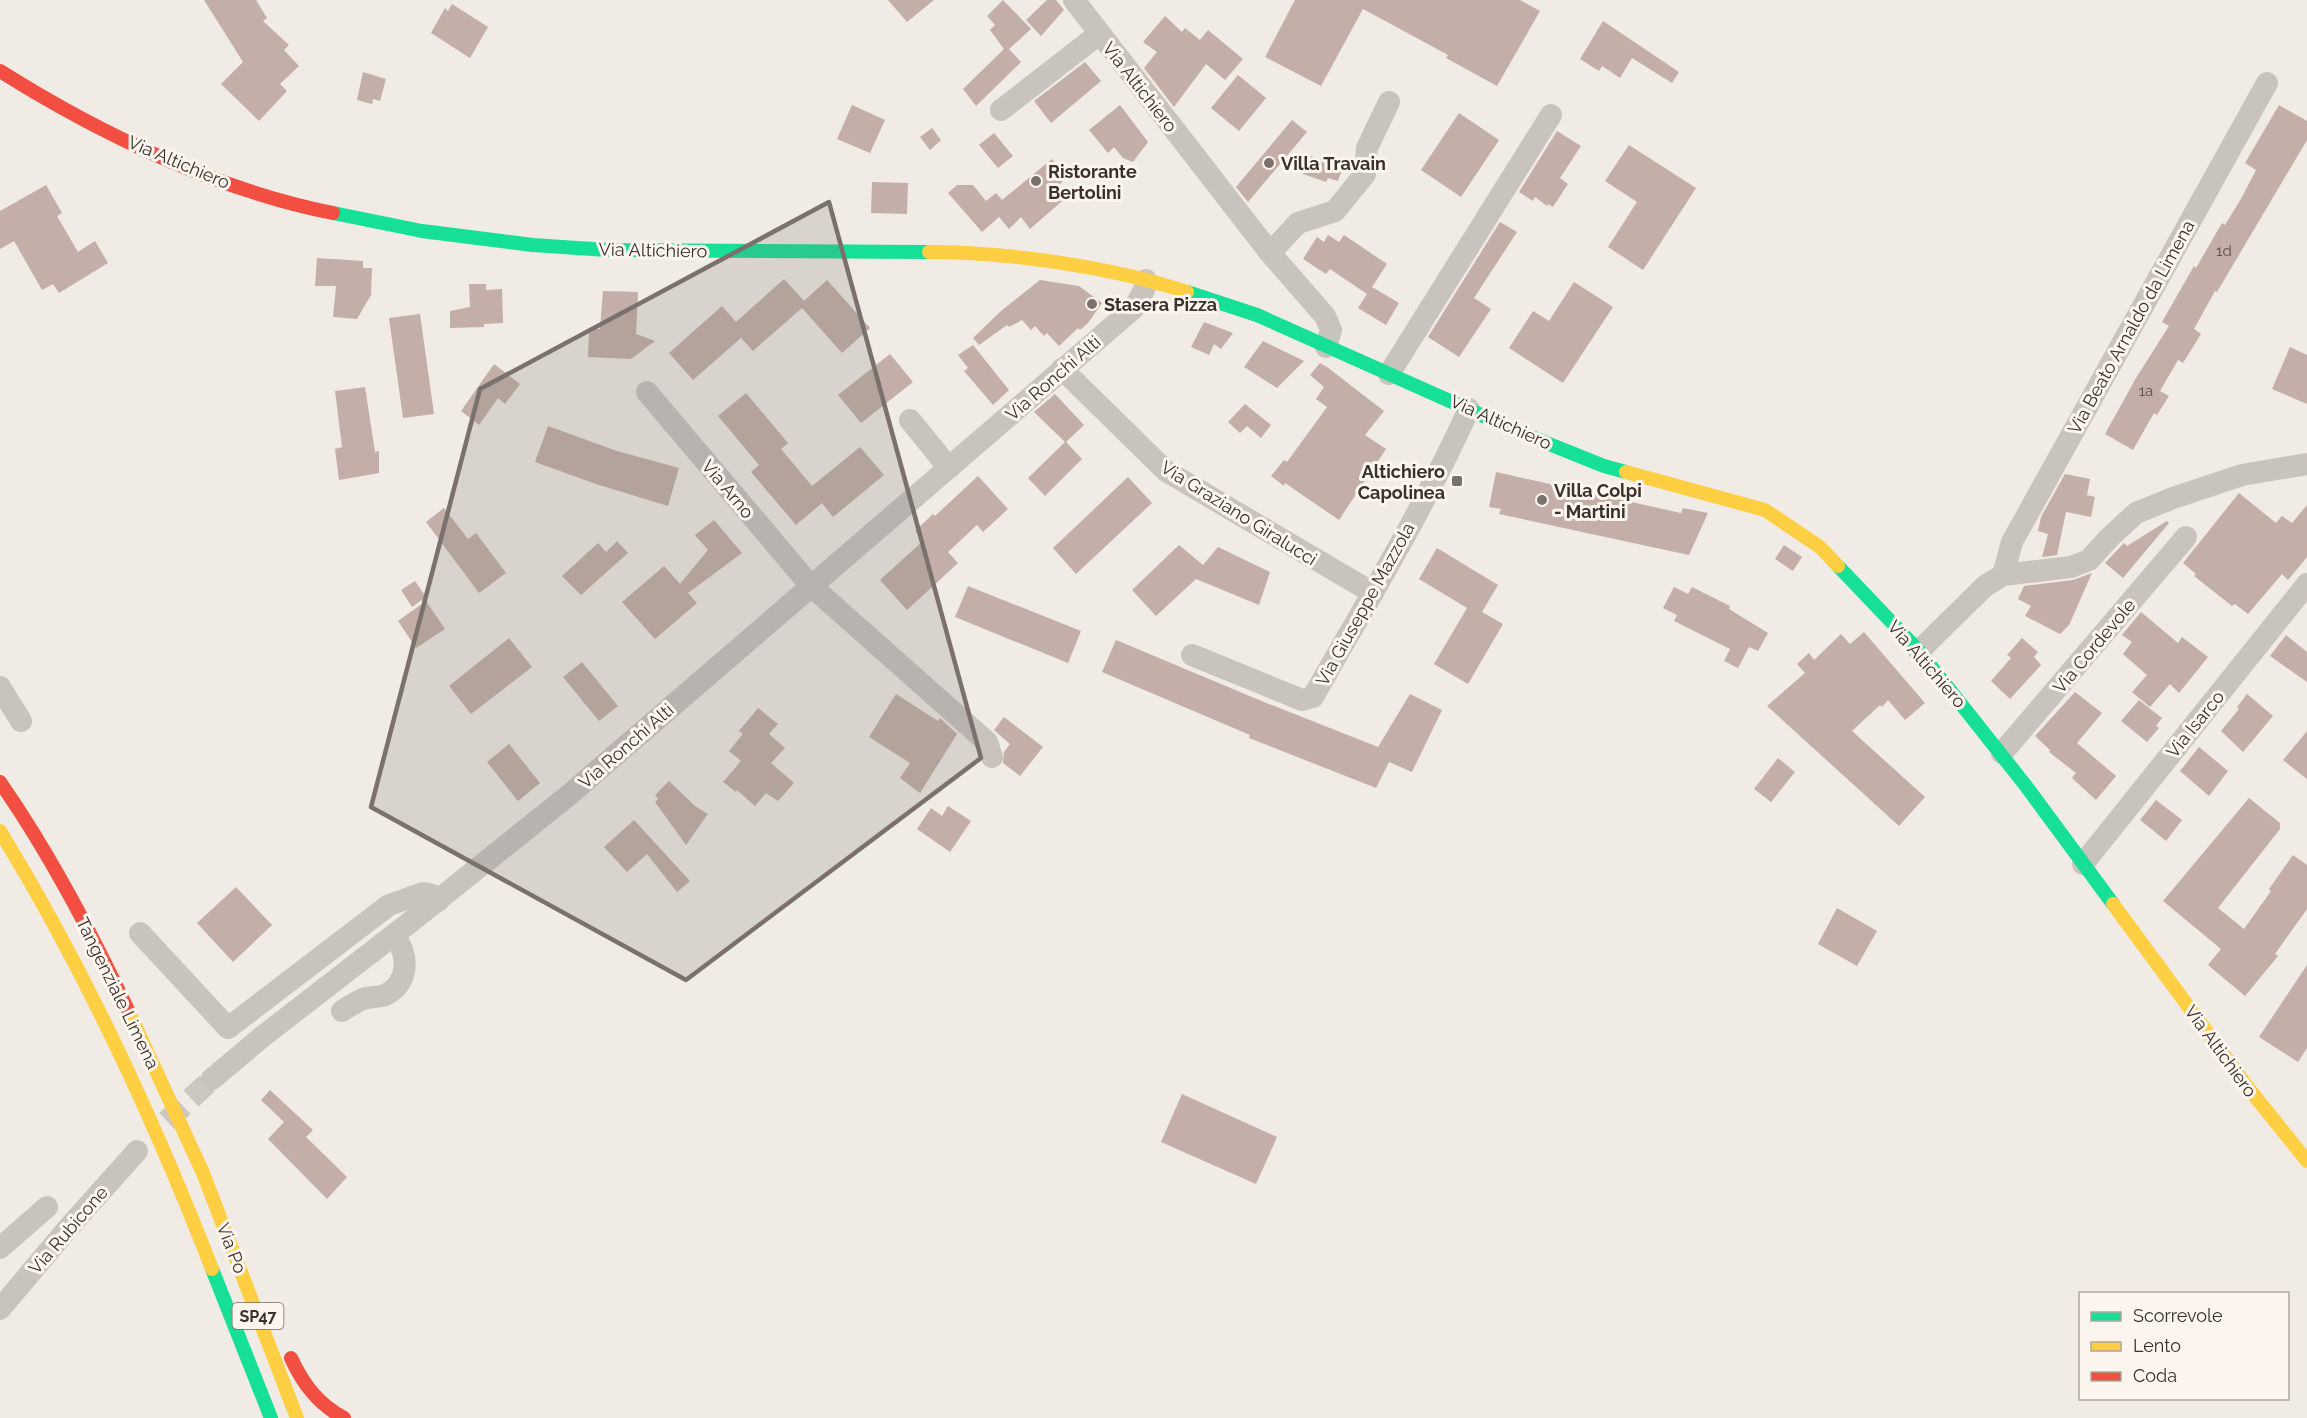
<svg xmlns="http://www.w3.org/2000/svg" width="2307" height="1418" viewBox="0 0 2307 1418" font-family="Raleway,sans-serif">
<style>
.building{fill:#c3afa7}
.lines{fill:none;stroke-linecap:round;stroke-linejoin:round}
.street-tunnel{stroke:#ccc6c0;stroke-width:22;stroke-dasharray:22 11;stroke-linecap:butt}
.street{stroke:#c9c3be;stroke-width:22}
.fast{stroke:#16e098;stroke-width:14}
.slow{stroke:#ffcf43;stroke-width:14}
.jam{stroke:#f24e42;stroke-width:14}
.marked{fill:#7a716c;fill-opacity:0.2;stroke:#7a716c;stroke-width:4.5;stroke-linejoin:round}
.poi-dot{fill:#7a716c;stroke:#fbf5ee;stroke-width:2}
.labels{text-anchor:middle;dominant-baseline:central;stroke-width:6;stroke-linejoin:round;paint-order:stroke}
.number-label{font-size:15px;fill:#5d504a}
.shield{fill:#fbf5ee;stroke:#756b66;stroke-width:1.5}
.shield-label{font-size:16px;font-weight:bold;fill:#3b302b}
.street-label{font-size:18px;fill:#3b302b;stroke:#fbf5ee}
.poi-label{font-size:18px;font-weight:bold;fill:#3b302b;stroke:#fbf5ee;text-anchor:start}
</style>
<rect width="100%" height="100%" fill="#f0ebe5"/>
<!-- building -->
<g class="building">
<path d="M204 0H256L267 18 263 21 289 45 284 50 299 66 280 84 287 91 259 121 221 84 243 62Z"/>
<path d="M888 0H934L907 22Z"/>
<path d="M1003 0 1031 29 1009 49 1021 62 976 106 963 89 1004 49 990 30 995 25 987 16Z"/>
<path d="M1047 0H1056L1064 10 1041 36 1026 20Z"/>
<path d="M1295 0H1520L1540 11 1497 86 1446 58 1448 55 1363 9 1321 86 1265 57Z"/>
<path d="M452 4 488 27 470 58 431 33 445 8 448 11Z"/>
<path d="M1165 16 1182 32 1185 28 1200 40 1208 30 1243 59 1225 80 1206 64 1174 107 1144 68 1157 52 1143 42Z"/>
<path d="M1603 21 1679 72 1672 83 1632 58 1620 78 1602 66 1599 71 1580 59Z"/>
<path d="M1085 62 1101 81 1051 123 1034 101Z"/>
<path d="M363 72 386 79 380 101 373 99 372 104 357 100Z"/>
<path d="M1238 75 1266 98 1239 131 1211 108Z"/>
<path d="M852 105 885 120 870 153 837 139Z"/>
<path d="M1120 105 1148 142 1133 162 1123 158 1114 147 1108 153 1089 130Z"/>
<path d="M2279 105 2307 121V140L2217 292 2215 291 2194 329 2201 334 2183 363 2178 360 2160 391 2169 396 2157 415 2154 413 2133 450 2105 434 2136 378 2169 326 2162 322 2194 266 2196 268 2222 223 2225 225 2242 197 2256 170 2245 163Z"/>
<path d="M1459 113 1499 140 1461 197 1421 170Z"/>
<path d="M1292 120 1307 132 1248 202 1236 187Z"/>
<path d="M932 128 941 140 930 150 920 137Z"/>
<path d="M1557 131 1581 146 1560 178 1568 184 1553 207 1548 204 1547 206 1535 197 1533 201 1519 192Z"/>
<path d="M994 133 1013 156 998 168 979 145Z"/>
<path d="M1629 145 1696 188 1643 270 1608 247 1637 202 1605 181Z"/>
<path d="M1311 156 1343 167 1338 181 1328 178 1326 182 1303 174Z"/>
<path d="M1052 159 1067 177 1059 185 1069 195 1030 229 1021 217 1009 229 999 217 982 232 948 193 957 185H973L986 201 996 193 1002 200Z"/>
<path d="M872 182 908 183 907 214 871 213Z"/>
<path d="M46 185 62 213 57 216 78 252 95 241 108 263 59 293 53 284 42 290 14 241 0 249V211Z"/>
<path d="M1500 222 1517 232 1474 298 1491 309 1459 357 1428 337Z"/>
<path d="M1328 235 1339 242 1344 235 1387 264 1372 287 1399 303 1386 325 1358 308 1367 294 1330 269 1326 274 1303 259 1317 237 1324 242Z"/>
<path d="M317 258 363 261V268H372L371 295 357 319 333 317 336 286H315Z"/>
<path d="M784 279 804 301 827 280 870 328 842 353 802 308 753 351 741 338 693 380 669 353 722 306 736 322Z"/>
<path d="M1040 280 1079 286 1102 303 1088 323 1080 330 1078 328 1059 346 1047 333 1044 336 1035 326 1031 330 1022 320 1009 327 1007 325 979 345 973 338 1001 311Z"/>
<path d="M1574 282 1613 307 1563 383 1509 348 1533 311 1549 321Z"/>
<path d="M469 284H486V290L502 289 503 323 484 324V327L450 328V311L470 307Z"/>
<path d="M603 291 638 292 636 334 655 341 631 359 588 357 589 329H600Z"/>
<path d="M420 314 434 414 403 418 389 318Z"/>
<path d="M1204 322 1233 333 1221 349 1214 344 1209 355 1191 347Z"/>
<path d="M1263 341 1304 361 1277 388 1244 367Z"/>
<path d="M973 345 1009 390 993 405 964 371 968 368 958 355Z"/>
<path d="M2290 347 2307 355V404L2272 389Z"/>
<path d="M890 354 913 382 861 423 838 395Z"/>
<path d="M1320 363 1327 367 1384 411 1365 435 1386 449 1339 520 1285 483 1284 486 1271 476 1284 460 1287 462 1327 407 1316 399 1324 387 1310 375Z"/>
<path d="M494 364 520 384 505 404 498 398 479 425 461 411Z"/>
<path d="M365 387 375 452 379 451V473L339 480 335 449 342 447 335 391Z"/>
<path d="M746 393 788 443 781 449 812 486 860 447 884 475 833 517 822 503 796 525 751 472 759 465 718 416Z"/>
<path d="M1055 394 1084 425 1066 442 1082 459 1045 496 1028 478 1065 442 1034 412Z"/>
<path d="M1245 404 1271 425 1261 438 1247 426 1240 433 1228 422Z"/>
<path d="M548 426 617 451 679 468 668 506 596 484 535 462Z"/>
<path d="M1496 472 1681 513 1683 508 1708 513 1689 555 1499 514 1501 509 1489 507Z"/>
<path d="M2065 474 2090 479 2087 495 2095 497 2091 517 2066 512 2057 555 2042 557 2048 534 2038 531 2041 517Z"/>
<path d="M978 476 1008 509 983 532 977 525 948 552 958 563 907 610 880 580 924 540 915 531 933 514 935 516Z"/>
<path d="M1128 477 1152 503 1076 574 1053 548Z"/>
<path d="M2239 493 2276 523 2282 516 2292 523 2307 505V557L2288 580 2282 574 2248 614 2235 604 2232 606 2194 576 2196 574 2183 563Z"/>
<path d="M444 508 468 539 476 533 506 573 479 593 426 522Z"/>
<path d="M714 520 742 553 688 593 697 603 655 639 622 602 664 566 680 584 708 550 695 535Z"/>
<path d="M2167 521 2169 523 2123 578 2105 563 2124 543 2127 546Z"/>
<path d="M617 541 628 553 581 595 562 576 598 543 606 552Z"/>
<path d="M1179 545 1203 565 1218 547 1270 572 1259 605 1196 579 1156 616 1132 590Z"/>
<path d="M1784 545 1802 557 1793 571 1775 559Z"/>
<path d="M1437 548 1498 585 1482 612 1503 624 1468 684 1434 664 1467 608 1419 579Z"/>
<path d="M2092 573 2069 625 2060 634 2025 616 2031 606 2018 599 2024 586 2073 580Z"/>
<path d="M415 581 426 597 412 607 401 590Z"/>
<path d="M968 586 1081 631 1068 663 955 617Z"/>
<path d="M1674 587 1688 594 1692 587 1730 606 1729 609 1768 633 1758 651 1749 647 1738 668 1724 661 1730 649 1674 621 1677 615 1663 608Z"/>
<path d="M426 601 445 629 416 648 398 621Z"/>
<path d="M2141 612 2178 643 2182 637 2208 657 2179 693 2170 684 2150 707 2132 692 2147 675 2123 654 2132 642 2122 635Z"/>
<path d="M1864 632 1925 703 1905 720 1888 700 1882 707 1880 705 1852 731 1925 797 1899 826 1767 706 1805 673 1797 664 1809 653 1814 660 1841 634 1850 644Z"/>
<path d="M2286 635 2307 652V682L2270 656Z"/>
<path d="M509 638 532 667 471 714 449 686Z"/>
<path d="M2022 638 2038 652 2034 657 2041 665 2010 699 1991 681 2011 658 2007 655Z"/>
<path d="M1116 640 1264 702 1378 747 1410 694 1442 710 1412 772 1389 762 1376 788 1249 738 1250 735 1102 672Z"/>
<path d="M582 662 618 706 599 721 563 677Z"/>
<path d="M2075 692 2102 713 2077 743 2116 776 2096 800 2072 778 2076 773 2049 752 2050 750 2035 736Z"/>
<path d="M896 694 938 721 940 718 957 734 920 793 900 778 910 763 869 737Z"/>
<path d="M2247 694 2273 716 2243 752 2221 731 2239 709 2237 707Z"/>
<path d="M2139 700 2162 718 2156 726 2159 728 2147 742 2121 721Z"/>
<path d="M758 708 778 724 769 734 785 748 771 763 794 783 778 801 766 793 755 806 737 790 736 792 723 782 741 761 729 751 743 734 739 731Z"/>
<path d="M1004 717 1043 747 1020 776 1003 763 1004 752 1010 744 994 730Z"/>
<path d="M2307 731V779L2283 760Z"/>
<path d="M509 744 540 783 518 801 487 762Z"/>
<path d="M2199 747 2228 771 2209 796 2180 771Z"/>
<path d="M1778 758 1795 772 1771 802 1754 789Z"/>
<path d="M669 781 695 806 708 814 686 845 655 802 658 799 655 795Z"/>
<path d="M2249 798 2280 823V829L2218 908 2244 929 2271 891 2269 889 2293 855 2307 865V909L2275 954 2278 956 2245 996 2208 965 2221 949 2163 901Z"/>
<path d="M2156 800 2182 820 2166 841 2140 820Z"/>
<path d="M948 806 971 821 950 852 917 829 931 808 942 816Z"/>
<path d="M634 820 690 881 677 892 647 854 627 872 604 847Z"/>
<path d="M236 887 272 925 233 962 197 923Z"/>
<path d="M1837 908 1877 931 1857 966 1818 944Z"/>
<path d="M2307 965V1048L2298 1062 2259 1037Z"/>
<path d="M270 1090 313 1130 306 1137 347 1177 327 1199 268 1139 284 1122 261 1100Z"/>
<path d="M1182 1094 1277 1137 1256 1184 1161 1142Z"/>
</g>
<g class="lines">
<!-- street-tunnel -->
<path class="street-tunnel" d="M167 1121 212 1079"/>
<!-- street -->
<g class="street">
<path d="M1074 0 1270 253 1325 316 1331 330 1326 347"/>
<path d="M1001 110 1099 34"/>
<path d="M1270 253 1298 223 1335 211 1365 174 1367 148 1389 102"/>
<path d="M1062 369 1166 471 1373 593"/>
<path d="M1389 374 1551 115"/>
<path d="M647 392 810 585 987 742 992 757"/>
<path d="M910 420 949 468"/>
<path d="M2003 575 2012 542 2267 83"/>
<path d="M1919 651 1985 586 2003 575 2071 567 2089 560 2109 538 2136 513 2173 498 2242 475 2307 464"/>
<path d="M1192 655 1302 700 1313 697C1367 602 1424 508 1469 409"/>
<path d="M0 687 21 721"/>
<path d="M2002 753 2186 537"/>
<path d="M2083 864 2307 584"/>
<path d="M140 933 228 1028 389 905 423 893 433 895 438 901"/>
<path d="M342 1011C350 1006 357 1001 366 998 372 997 380 997 385 995 410 983 409 954 394 936"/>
<path d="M212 1079 262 1037 413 920 569 795 1134 308 1144 290 1146 280"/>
<path d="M0 1248 47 1207"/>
<path d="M0 1309 70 1226 137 1151"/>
</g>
<!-- fast -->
<g class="fast">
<path d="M333 213 422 231 533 245 607 250 929 252"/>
<path d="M1187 292 1257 315 1524 434 1604 466 1626 472"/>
<path d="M1838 566 1919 651 2026 786 2113 904"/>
<path d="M212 1269 271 1418"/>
</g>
<!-- slow -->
<g class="slow">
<path d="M929 252C1008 252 1112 267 1187 292"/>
<path d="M1626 472 1765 510 1820 547 1838 566"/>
<path d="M0 831C85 970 153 1117 212 1269"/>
<path d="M2113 904 2249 1089 2307 1161"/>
<path d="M128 1010 203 1173 297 1418"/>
</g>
<!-- jam -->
<g class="jam">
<path d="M0 71C100 134 217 190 333 213"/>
<path d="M0 782C50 854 90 931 128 1010"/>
<path d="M291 1358C303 1384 318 1404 344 1418"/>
</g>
</g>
<!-- marked area -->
<path class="marked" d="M829 202 981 758 686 980 371 807 480 389Z"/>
<!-- markers -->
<g class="poi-dot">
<circle cx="1269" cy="163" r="6"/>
<circle cx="1036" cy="181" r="6"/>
<circle cx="1092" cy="304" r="6"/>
<rect x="1451" y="475" width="12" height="12" rx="3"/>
<circle cx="1542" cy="500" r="6"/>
</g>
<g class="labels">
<!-- number labels -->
<g class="number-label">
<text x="2224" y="251">1d</text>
<text x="2146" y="391">1a</text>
</g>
<!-- shield labels -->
<rect class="shield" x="232.5" y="1303" width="51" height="26" rx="4.5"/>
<g class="shield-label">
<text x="258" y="1316">SP47</text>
</g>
<!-- street labels -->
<g class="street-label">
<text transform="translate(1140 87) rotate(52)">Via Altichiero</text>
<text transform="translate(179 162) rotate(23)">Via Altichiero</text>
<text transform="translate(653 250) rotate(1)">Via Altichiero</text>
<text transform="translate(2131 327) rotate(-61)">Via Beato Arnaldo da Limena</text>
<text transform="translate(1053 378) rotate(-41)">Via Ronchi Alti</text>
<text transform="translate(1501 422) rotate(24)">Via Altichiero</text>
<text transform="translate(728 489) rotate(50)">Via Arno</text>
<text transform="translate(1239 513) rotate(32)">Via Graziano Giralucci</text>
<text transform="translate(1365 604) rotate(-61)">Via Giuseppe Mazzola</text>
<text transform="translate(2094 646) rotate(-50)">Via Cordevole</text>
<text transform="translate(1927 664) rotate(49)">Via Altichiero</text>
<text transform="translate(2195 724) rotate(-51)">Via Isarco</text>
<text transform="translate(626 746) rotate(-41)">Via Ronchi Alti</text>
<text transform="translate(118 993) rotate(64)">Tangenziale Limena</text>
<text transform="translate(2221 1051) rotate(54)">Via Altichiero</text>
<text transform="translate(68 1230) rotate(-49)">Via Rubicone</text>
<text transform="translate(232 1248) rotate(69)">Via Po</text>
</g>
<!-- poi labels -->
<g class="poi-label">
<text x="1281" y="163">Villa Travain</text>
<text x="1048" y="171">Ristorante<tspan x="1048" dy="21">Bertolini</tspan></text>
<text x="1104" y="304">Stasera Pizza</text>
<text x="1445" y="471" text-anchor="end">Altichiero<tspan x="1445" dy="21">Capolinea</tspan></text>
<text x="1554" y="490">Villa Colpi<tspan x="1554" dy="21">- Martini</tspan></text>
</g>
</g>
<!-- legend -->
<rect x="2079" y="1292" width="210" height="108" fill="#fbf5ee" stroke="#aea6a0" stroke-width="1.5"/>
<rect x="2091" y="1312" width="30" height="9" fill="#16e098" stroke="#aea6a0" stroke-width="1.5"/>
<text x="2133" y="1322" font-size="18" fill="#3b302b">Scorrevole</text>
<rect x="2091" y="1342" width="30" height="9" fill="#ffcf43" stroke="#aea6a0" stroke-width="1.5"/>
<text x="2133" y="1352" font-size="18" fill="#3b302b">Lento</text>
<rect x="2091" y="1372" width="30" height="9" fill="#f24e42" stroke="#aea6a0" stroke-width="1.5"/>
<text x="2133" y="1382" font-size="18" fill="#3b302b">Coda</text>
</svg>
